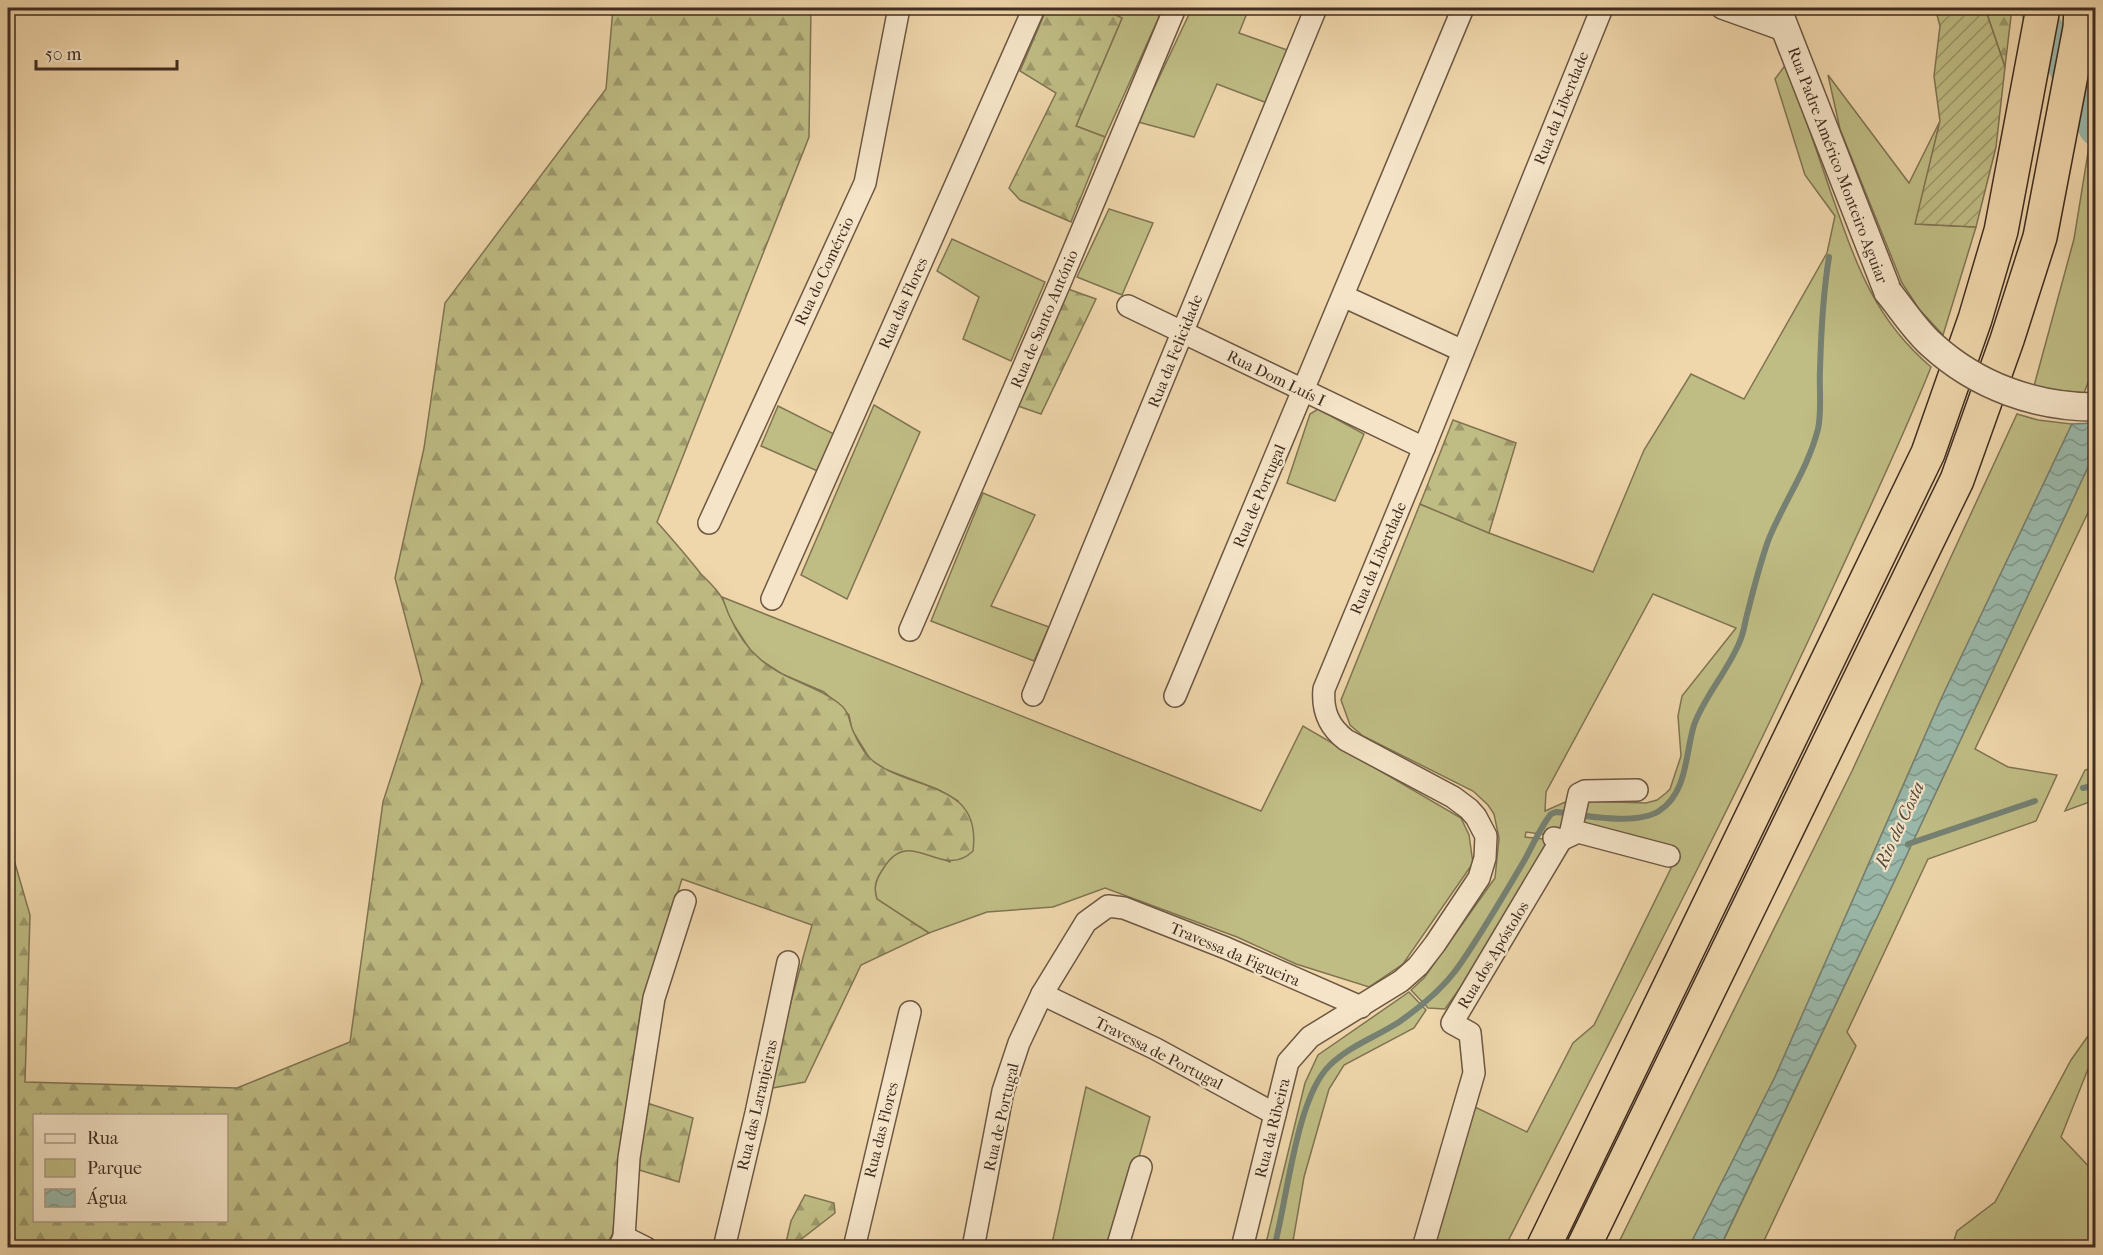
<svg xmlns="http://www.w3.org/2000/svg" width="2103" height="1255" viewBox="0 0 2103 1255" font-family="'IM FELL French Canon',serif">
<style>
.green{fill:#bfbc84;stroke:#807452;stroke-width:1.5}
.forest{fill:url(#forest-firs);stroke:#807452;stroke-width:1.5;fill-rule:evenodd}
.garden{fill:url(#garden-furrows);stroke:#807452;stroke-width:1.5}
.water{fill:url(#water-waves);stroke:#768173;stroke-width:1.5}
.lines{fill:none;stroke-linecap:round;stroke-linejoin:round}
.stream{stroke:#768173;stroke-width:6}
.river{stroke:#9ab9ab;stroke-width:34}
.minor-casing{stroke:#6c5743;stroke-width:24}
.tertiary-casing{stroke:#6c5743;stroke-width:30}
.trunk-casing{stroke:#402d20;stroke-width:36}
.minor{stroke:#f5e4c8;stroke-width:21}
.tertiary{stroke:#f5e4c8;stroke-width:27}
.trunk{stroke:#efd6ab;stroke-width:33}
.tertiary-bridge-casing{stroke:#6c5743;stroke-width:30;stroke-linecap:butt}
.tertiary-bridge{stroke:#f5e4c8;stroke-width:27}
.labels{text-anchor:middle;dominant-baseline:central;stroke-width:4.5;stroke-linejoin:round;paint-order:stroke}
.street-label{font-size:16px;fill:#402d20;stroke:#f5e4c8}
.water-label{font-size:18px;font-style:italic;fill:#52493c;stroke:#f5e4c8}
</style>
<defs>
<pattern id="forest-firs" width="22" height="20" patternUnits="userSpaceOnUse" patternTransform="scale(1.5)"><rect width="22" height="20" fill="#bfbc84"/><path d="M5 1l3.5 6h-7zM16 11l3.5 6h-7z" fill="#9d996c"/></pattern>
<pattern id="garden-furrows" width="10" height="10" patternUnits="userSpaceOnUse" patternTransform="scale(1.5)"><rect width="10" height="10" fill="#bfbc84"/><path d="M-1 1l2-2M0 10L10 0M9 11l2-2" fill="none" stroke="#9d996c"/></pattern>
<pattern id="water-waves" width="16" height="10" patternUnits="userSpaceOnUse" patternTransform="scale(1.5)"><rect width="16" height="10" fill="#9ab9ab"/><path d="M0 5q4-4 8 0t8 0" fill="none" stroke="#7f978b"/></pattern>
</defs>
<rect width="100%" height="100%" fill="#efd6ab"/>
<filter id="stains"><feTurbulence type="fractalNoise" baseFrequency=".00333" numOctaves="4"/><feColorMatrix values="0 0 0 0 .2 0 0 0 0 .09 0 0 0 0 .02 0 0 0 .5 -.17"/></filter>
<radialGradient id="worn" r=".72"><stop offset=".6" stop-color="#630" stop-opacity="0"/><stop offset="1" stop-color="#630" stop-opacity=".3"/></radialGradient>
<!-- green -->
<g class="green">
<path d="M1102 8H1163L1105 137 1076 126 1122 18Z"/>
<path d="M1192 8H1249L1239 33 1290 51 1267 103 1217 84 1194 137 1138 122Z"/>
<path d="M1786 64C1801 106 1816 148 1830 190 1855 260 1872 317 1931 367 1902 440 1868 511 1835 583 1732 808 1617 1027 1505 1247H1428L1475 1107 1527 1132 1573 1043 1594 1025 1674 862 1660 844 1593 825H1578L1582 801 1646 803 1657 800 1666 793 1670 789 1681 756 1678 716 1682 696 1736 628 1653 594 1546 792 1545 811 1572 799 1567 823 1555 836 1526 832 1525 837 1554 840 1465 981 1445 1009 1428 1008 1411 990 1424 978 1495 878 1499 838 1494 814 1488 805 1473 791 1363 736 1350 725 1341 700 1420 504 1489 533 1593 572 1644 450 1691 374 1744 399 1827 253 1835 216 1805 175 1775 79Z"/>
<path d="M1828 75 1909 183 1940 121 1916 224 1976 227 1943 335 1919 309 1902 283 1840 129Z"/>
<path d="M2091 134 2096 147 2095 364 2084 393 2046 389 2034 386 2074 239Z"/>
<path d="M1109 209 1153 223 1122 295 1077 277Z"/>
<path d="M952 239 1045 282 1011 361 963 339 979 297 937 271Z"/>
<path d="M874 405 920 432 847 599 801 575Z"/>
<path d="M778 406 836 435 822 473 761 446Z"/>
<path d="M1318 409 1364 434 1335 501 1287 483 1310 414Z"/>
<path d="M2017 414 2038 420 2072 424 1942 697 1775 1077 1689 1247 1616 1248 1852 771Z"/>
<path d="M2095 452V498L1975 749 2008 767 2057 775 2036 821 1928 859 1847 1032 1856 1046 1761 1247 1720 1248 1902 865Z"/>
<path d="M983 493 1035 515 991 606 1049 627 1034 661 931 621Z"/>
<path d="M722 597 1261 811 1303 726 1461 818 1469 835 1473 863 1403 964 1369 987 1296 964 1237 937 1105 888 1053 907 987 912 929 933 877 900C873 887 876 879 883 868 901 838 923 853 950 862L958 801 937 789 882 768 870 759 852 730 849 715 824 692 782 674 762 661 750 650 729 617Z"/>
<path d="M2095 767V800L2065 811 2085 770Z"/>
<path d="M1409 992 1426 1010 1414 1028 1344 1065 1329 1089 1304 1177 1292 1247H1265L1305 1083 1318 1055Z"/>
<path d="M2095 1026V1065L2090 1064 2061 1137 2095 1173V1247H1952L1957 1231 1995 1202 2071 1060Z"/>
<path d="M1086 1087 1150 1117 1114 1247 1051 1248Z"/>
</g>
<!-- forest -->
<g class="forest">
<path d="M613 8H811L809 137 657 522C672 539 687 556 701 574 708 581 717 589 722 598 725 603 726 609 729 615 736 631 747 648 760 659 784 681 818 685 842 706 850 713 849 722 853 731 857 740 865 755 873 761 913 792 982 781 973 851 941 882 910 823 883 869 876 879 873 887 877 899L929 933 861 965 805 1082 767 1089 812 925 682 879 641 1009 620 1160 613 1233 605 1247H8V839L30 915 25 1082 237 1088 350 1042 383 802 422 681 395 578 424 448 445 303 606 89ZM34 1116H226V1220H34Z"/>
<path d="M1047 8H1102L1122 18 1076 126 1105 137 1071 222 1020 200 1009 188 1056 93 1020 71Z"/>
<path d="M1985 8H2012L2005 67Z"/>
<path d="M1068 289 1096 299 1041 414 1018 406Z"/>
<path d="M1453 420 1516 443 1489 533 1420 504Z"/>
<path d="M644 1102 693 1118 679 1182 639 1170Z"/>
<path d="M805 1195 834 1203 835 1213 799 1241 797 1247H785L791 1221Z"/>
</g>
<!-- garden -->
<path class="garden" d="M1935 8H1985L2005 67 1996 147 1976 227 1915 224 1940 121 1934 76 1940 26Z"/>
<!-- water -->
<path class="water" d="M2095 423V452L1902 865 1720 1247H1689L1775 1077 1942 697 2072 424Z"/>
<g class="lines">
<!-- stream -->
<g class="stream">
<path d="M2083 788 2096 785"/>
<path d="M1908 844 2035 801"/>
<path d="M1274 1248C1287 1201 1296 1099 1329 1066 1349 1046 1376 1037 1399 1022 1419 1008 1441 990 1456 970 1481 935 1502 898 1524 861 1532 847 1541 826 1551 814L1556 812C1584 815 1635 826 1659 811 1688 792 1685 754 1694 725 1705 695 1728 671 1740 641 1744 632 1745 621 1748 611 1754 587 1760 564 1768 541 1783 503 1808 469 1818 429 1822 411 1819 389 1820 370 1821 333 1823 294 1829 257"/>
</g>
<!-- river -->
<path class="river" d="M2036 8 2096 129"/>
<!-- minor casing -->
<g class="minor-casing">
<g id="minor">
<path d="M1722 8 1786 31"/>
<path d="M1343 296 1463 351"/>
<path d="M1128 306 1424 448"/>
<path d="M709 523 865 183 899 8"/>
<path d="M772 599 1034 8"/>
<path d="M910 630 1062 278 1175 8"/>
<path d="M1033 695 1316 8"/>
<path d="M1175 696 1463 8"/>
<path d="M1570 835 1579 794 1585 791 1637 790"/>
<path d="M1561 840 1578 832 1669 856"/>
<path d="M1042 994 1156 1049 1275 1114"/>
<path d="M624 1237 629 1158 654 998 685 901"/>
<path d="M619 1248 624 1237 646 1248"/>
<path d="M724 1248 756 1113 788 962"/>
<path d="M854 1248 910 1012"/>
<path d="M973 1248 1003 1091 1019 1043 1042 994 1086 922 1108 906 1124 908 1226 948 1361 1007"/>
<path d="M1117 1248 1141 1167"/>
<path d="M1242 1248 1288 1062 1310 1037 1401 981 1418 966 1435 944 1479 878 1485 858 1486 836 1476 817 1469 809 1453 797 1346 740C1329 727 1322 711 1324 689L1424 448 1602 8"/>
<path d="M1423 1248 1474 1073 1470 1033 1452 1023 1561 840 1554 838"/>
</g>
</g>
<!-- tertiary casing -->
<g class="tertiary-casing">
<path id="tertiary" d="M1777 8 1888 292"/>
</g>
<!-- trunk casing -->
<g class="trunk-casing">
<g id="trunk">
<path d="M1543 1248 1928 453 1975 319 2001 231 2043 8"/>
<path d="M1583 1248 1957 480 2007 340 2040 237 2080 28 2081 8"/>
</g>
</g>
<!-- minor -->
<use href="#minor" class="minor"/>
<!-- tertiary -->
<use href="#tertiary" class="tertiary"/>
<!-- trunk -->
<use href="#trunk" class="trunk"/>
<!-- tertiary-bridge casing -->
<g class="tertiary-bridge-casing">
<path id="tertiary-bridge" d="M1888 292C1902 309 1915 330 1932 345 1977 386 2035 407 2096 407"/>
</g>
<!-- tertiary-bridge -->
<use href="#tertiary-bridge" class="tertiary-bridge"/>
</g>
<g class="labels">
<!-- street labels -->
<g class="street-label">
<text transform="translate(1561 108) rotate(-68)">Rua da Liberdade</text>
<text transform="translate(1838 165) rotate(69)">Rua Padre Américo Monteiro Aguiar</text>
<text transform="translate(824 271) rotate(-65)">Rua do Comércio</text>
<text transform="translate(903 303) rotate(-66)">Rua das Flores</text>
<text transform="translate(1044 319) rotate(-67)">Rua de Santo António</text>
<text transform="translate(1175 351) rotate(-68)">Rua da Felicidade</text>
<text transform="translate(1276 378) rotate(26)">Rua Dom Luís I</text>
<text transform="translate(1259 496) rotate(-67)">Rua de Portugal</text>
<text transform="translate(1378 558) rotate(-67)">Rua da Liberdade</text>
<text transform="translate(1235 954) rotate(23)">Travessa da Figueira</text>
<text transform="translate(1493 955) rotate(-59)">Rua dos Apóstolos</text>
<text transform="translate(1159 1053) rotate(27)">Travessa de Portugal</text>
<text transform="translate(757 1105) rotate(-77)">Rua das Laranjeiras</text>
<text transform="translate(1001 1117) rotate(-77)">Rua de Portugal</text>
<text transform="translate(1272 1128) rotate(-76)">Rua da Ribeira</text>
<text transform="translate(881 1130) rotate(-76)">Rua das Flores</text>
</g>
<!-- water labels -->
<g class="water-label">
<text transform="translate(1900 825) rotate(-65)">Rio da Costa</text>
</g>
</g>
<!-- margin -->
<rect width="2103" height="1255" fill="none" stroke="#efd6ab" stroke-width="30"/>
<rect x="9" y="9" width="2085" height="1237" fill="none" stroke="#402d20" stroke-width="3"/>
<rect x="15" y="15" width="2073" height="1225" fill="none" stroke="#402d20" stroke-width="1.5"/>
<!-- legend -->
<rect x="33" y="1114" width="195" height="108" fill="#f5e4c8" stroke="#ad9b85" stroke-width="1.5"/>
<rect x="45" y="1134" width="30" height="9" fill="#f5e4c8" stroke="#ad9b85" stroke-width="1.5"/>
<text x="87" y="1144" font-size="18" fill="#402d20">Rua</text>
<rect x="45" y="1159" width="30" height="18" fill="#bfbc84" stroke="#ad9b85" stroke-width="1.5"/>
<text x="87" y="1174" font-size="18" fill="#402d20">Parque</text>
<rect x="45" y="1189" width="30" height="18" fill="url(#water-waves)" stroke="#ad9b85" stroke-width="1.5"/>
<text x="87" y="1204" font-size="18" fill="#402d20">Água</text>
<!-- scale -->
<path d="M36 60v9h141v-9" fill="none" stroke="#402d20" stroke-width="3"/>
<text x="45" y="60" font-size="18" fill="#402d20" stroke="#f5e4c8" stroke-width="4.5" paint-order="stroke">50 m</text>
<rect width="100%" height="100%" filter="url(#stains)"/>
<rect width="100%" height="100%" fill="url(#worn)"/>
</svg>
